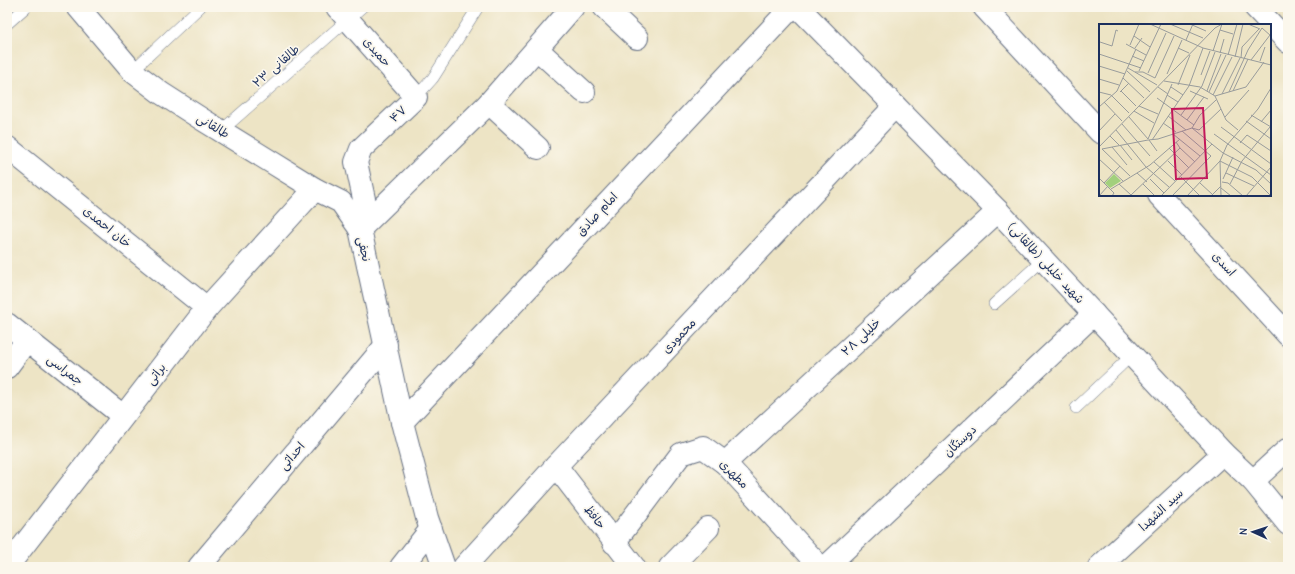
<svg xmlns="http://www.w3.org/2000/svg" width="1295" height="574" viewBox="0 0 1295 574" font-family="'Comic Neue','Playpen Sans Arabic',sans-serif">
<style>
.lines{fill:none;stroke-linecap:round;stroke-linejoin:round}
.service-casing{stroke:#646e82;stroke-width:12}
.minor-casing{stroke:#646e82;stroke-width:24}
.tertiary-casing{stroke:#646e82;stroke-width:24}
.service{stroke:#fff;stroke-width:11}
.minor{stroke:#fff;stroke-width:22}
.tertiary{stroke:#fff;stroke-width:22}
.labels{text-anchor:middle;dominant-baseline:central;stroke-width:3.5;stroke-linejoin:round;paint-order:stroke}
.street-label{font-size:12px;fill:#1b2f5e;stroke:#fbf7ec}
.inset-road{fill:none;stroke:#999c9c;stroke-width:1}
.view{fill:#c2185b;fill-opacity:0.15;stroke:#c2185b;stroke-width:2}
.inset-edge{fill:none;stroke:#1b2f5e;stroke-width:2}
</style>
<rect width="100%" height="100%" fill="#fbf7ec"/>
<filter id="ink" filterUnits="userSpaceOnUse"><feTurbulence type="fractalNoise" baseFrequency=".025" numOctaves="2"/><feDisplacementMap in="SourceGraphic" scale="8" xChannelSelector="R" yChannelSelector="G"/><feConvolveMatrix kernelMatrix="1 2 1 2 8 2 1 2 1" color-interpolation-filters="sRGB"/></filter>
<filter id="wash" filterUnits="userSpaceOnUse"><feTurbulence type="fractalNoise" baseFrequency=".012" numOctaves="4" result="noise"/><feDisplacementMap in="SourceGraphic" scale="16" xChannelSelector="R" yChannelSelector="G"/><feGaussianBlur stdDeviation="0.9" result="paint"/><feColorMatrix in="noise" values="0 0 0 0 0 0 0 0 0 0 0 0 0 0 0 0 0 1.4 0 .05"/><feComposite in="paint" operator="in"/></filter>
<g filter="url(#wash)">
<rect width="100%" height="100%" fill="#ede4c5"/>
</g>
<g filter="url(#ink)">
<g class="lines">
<!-- service casing -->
<g class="service-casing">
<g id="service">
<path d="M7 24 26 7"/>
<path d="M132 71 200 7"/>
<path d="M416 97 433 78 478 7"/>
<path d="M221 131 362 7"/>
<path d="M994 304 1043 260"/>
<path d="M1076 408 1132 355"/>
</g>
</g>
<!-- minor casing -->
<g class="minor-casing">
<g id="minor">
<path d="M78 7 132 71 161 93 200 118 315 189 341 202 360 229"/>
<path d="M337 7 416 97 361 149 356 162 364 199 360 229"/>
<path d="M604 7 637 38"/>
<path d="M984 7 1100 132"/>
<path d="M537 49 584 92"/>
<path d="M489 103 538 148"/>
<path d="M7 147 207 308"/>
<path d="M1159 195 1288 335"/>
<path d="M7 324 123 416"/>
<path d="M7 367 27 340"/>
<path d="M402 422 792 7"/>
<path d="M725 463 998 211"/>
<path d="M556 466 634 567"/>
<path d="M1253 481 1288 449"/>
<path d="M614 543 681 454 703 447 725 463 820 567"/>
<path d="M7 567 207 308 315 189"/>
<path d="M199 567 386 345"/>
<path d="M401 567 431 529"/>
<path d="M444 567 427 518 402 422 360 229 489 103 573 7"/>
<path d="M464 567 556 466 895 106"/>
<path d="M670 567 708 528"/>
<path d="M826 567 1094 314"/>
<path d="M1099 567 1223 453"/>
</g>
</g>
<!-- tertiary casing -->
<g class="tertiary-casing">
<g id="tertiary">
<path d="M798 7 998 211 1223 453 1253 481 1288 524"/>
<path d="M1255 7 1288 42"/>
</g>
</g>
<!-- service -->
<use href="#service" class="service"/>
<!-- minor -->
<use href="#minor" class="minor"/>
<!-- tertiary -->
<use href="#tertiary" class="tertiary"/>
</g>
</g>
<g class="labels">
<!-- street labels -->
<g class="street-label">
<text transform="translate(377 52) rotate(48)">حمیدی</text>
<text transform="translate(276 66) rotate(-41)">طالقانی ۲۳</text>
<text transform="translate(398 114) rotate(-43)">۴۷</text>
<text transform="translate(213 126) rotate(31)">طالقانی</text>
<text transform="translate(597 214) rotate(-47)">امام صادق</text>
<text transform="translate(107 227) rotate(39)">خان احمدی</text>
<text transform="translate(364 249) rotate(77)">نجفی</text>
<text transform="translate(1046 263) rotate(47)">شهید خلیلی (طالقانی)</text>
<text transform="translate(1224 264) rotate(47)">اسدی</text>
<text transform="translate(679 336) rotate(-47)">محمودی</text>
<text transform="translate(861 337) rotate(-43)">خلیلی ۲۸</text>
<text transform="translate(65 370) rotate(38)">جمراسی</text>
<text transform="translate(156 374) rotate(-52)">براتی</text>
<text transform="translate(960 441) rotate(-43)">دوستگان</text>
<text transform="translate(292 456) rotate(-50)">احداثی</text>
<text transform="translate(734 474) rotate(45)">مطهری</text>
<text transform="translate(1161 510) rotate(-43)">سید الشهدا</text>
<text transform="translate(595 517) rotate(53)">حافظ</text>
</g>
</g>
<!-- overview -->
<g transform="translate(1099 24)">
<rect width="172" height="172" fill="#ede4c5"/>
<path d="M15 150 22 157 11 164 6 159Z" fill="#a2d07d"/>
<path class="inset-road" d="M51 0 104 24 172 41M71 0 104 14M91 0 107 7M149 0 161 5M121 6 134 10M35 12 51 23M87 16 94 0M1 18 13 22 17 6 19 7M27 20 47 31M31 21 40 0M36 24 43 14M79 24 90 29M114 27 123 0M121 29 125 15M0 30 42 44M129 31 138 0M33 32 45 37M136 33 144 0M142 34 143 23 160 5M152 36 171 11M161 37 166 23M0 42 26 50M29 44 58 61M28 47 51 68M40 47 62 0M36 48H44L56 54 75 12M49 49 67 9M68 50 83 16M102 51 111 27M24 54 45 74M0 55 20 61M65 57 101 63 116 72M79 61 91 31M59 63 69 70M72 63 84 71M22 67 37 82M91 67 109 75M108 67 122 30M134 67 149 35M0 68 12 71 30 89M21 68 30 59M110 68 127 31M130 68 149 26 163 4 172 12M123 70 141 34M68 71 79 78M114 71 133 33M116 72 147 63 165 38M116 72 127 96 139 106M58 74 95 101M117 76 101 91 93 104 100 106 122 85M5 78 23 97M40 82 59 90M0 83 18 67 37 25M35 87 55 99M82 91 103 62 116 28M152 91 172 103M69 92 87 106M30 93 49 115M126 93 150 66M88 96 105 73M147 97 172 115M162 98 172 86M64 99 77 108M23 100 51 132M122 103 172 140M17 106 47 143 70 163M0 107 16 90M74 110 101 132M115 110 172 151M11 112 20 121M49 115 73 60M49 116 59 115 93 104 124 129 157 146 172 160M50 116 58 127M53 116 90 62 104 24M141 119 148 111 172 127M21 121 33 136M0 123 116 4 123 0M13 123 28 141M70 124 90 144M81 124 96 138M3 125 49 116M3 125 31 152M0 135 24 157M69 137 83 151M55 138 76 157M38 149 48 158M127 149 155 162M82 153 101 172M0 154 15 169 13 172M51 155 65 169M124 155 134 133M123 158 129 159 144 172M5 159 21 142M101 159 114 171M20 160 32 171M44 160 56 172M131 160 143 137 171 103M122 164 132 172M12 165 51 141 81 115M113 171 122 162M0 172 9 162M31 172 81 124 77 118M62 172 113 120M73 172 112 132 83 107M88 172 121 137 128 121 159 85 172 64M122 172 121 137 153 153 171 171M147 172 172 143"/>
<path class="view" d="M104 84 108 154 77 155 73 85Z"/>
<rect width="172" height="172" class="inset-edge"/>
</g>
<!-- margin -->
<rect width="1295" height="574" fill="none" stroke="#fbf7ec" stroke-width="24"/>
<!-- north arrow -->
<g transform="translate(1253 532) rotate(273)" stroke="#fbf7ec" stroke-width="3" paint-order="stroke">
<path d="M0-3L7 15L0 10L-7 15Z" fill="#1b2f5e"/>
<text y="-6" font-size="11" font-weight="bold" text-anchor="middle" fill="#1b2f5e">N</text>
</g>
</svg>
